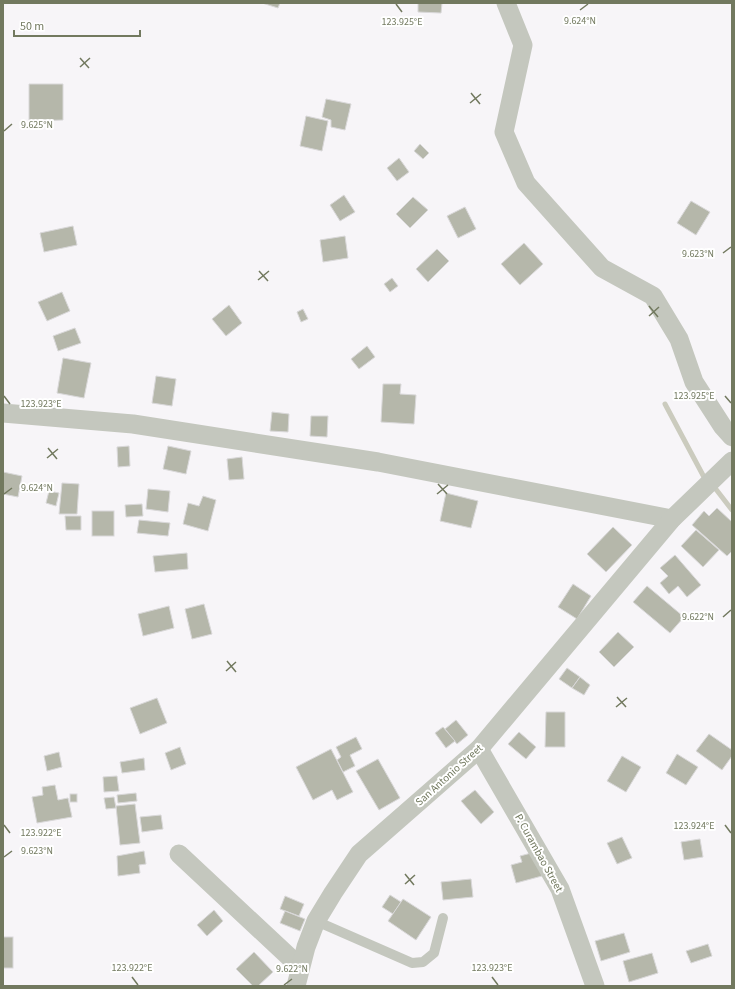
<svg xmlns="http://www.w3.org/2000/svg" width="735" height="989" viewBox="0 0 735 989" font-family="'Source Sans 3',sans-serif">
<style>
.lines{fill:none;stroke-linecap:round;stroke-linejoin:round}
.stream{stroke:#cbcbbe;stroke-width:5}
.building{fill:#b5b7aa;stroke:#d9d8d9}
.service{stroke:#c4c7be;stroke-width:10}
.minor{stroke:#c4c7be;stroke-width:19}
.ticks{fill:none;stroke:#72795f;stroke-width:1.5}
.labels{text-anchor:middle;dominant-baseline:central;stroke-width:4;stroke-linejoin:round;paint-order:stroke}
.street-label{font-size:11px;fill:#72795f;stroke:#fff}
.ticks-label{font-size:10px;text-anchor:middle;fill:#72795f;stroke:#fff;stroke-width:4;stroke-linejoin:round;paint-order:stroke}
</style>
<rect width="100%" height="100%" fill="#f7f5f8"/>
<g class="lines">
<!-- stream -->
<g class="stream">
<path d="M665 404 705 479"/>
<path d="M715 488 732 510"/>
</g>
</g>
<!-- building -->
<g class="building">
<path d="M262 3H280L278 8Z"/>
<path d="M418 3H442L441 13 418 12Z"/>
<path d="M29 84H63V120L29 121Z"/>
<path d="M326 99 351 104 345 130 331 127V120L322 117Z"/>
<path d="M306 116 328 121 322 151 300 146Z"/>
<path d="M420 144 429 153 423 159 414 151Z"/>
<path d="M399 158 409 172 397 181 387 168Z"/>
<path d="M344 195 355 212 340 221 330 205Z"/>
<path d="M413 197 428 210 410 228 396 214Z"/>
<path d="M691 201 710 212 696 235 677 223Z"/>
<path d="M465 207 476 229 458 238 447 216Z"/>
<path d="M73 226 77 245 44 252 40 233Z"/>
<path d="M345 236 348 258 323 262 320 240Z"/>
<path d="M524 243 543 264 520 285 501 264Z"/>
<path d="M437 249 449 261 428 282 416 269Z"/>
<path d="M392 278 398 286 390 292 384 284Z"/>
<path d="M62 292 70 311 47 321 38 302Z"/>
<path d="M229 305 242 323 226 336 212 319Z"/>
<path d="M303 309 308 319 301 322 297 312Z"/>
<path d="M75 328 81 343 58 351 53 336Z"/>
<path d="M367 346 375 357 359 369 351 359Z"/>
<path d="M63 358 91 363 84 398 57 393Z"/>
<path d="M156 376 176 379 172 406 152 403Z"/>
<path d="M383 384H401L400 394 416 395 414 424 381 422Z"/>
<path d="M272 412 289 414 288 432 270 431Z"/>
<path d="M311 416H328L327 437 310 436Z"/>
<path d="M129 446 130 466 118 467 117 447Z"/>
<path d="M168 446 191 451 186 474 163 469Z"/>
<path d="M242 457 244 479 229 480 227 459Z"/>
<path d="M3 472 22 476 18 497 3 494Z"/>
<path d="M62 483 79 484 77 514H59Z"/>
<path d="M148 489 170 491 168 512 146 509Z"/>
<path d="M49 491 59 493 56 506 46 503Z"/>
<path d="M446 493 478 501 471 528 440 521Z"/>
<path d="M203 496 216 500 208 531 183 524 188 503 199 506Z"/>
<path d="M142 504 143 516 126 517 125 505Z"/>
<path d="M717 508 732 522V551L727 556 692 525 704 511 709 516Z"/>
<rect x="92" y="511" width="22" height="25"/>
<path d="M65 516H81V530H66Z"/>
<path d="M139 520 170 523 168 536 137 533Z"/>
<path d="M613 527 632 545 606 572 587 554Z"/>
<path d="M696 530 719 550 703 567 681 546Z"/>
<path d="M187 553 188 569 155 572 153 556Z"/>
<path d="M675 555 701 585 687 597 678 586 669 594 660 583 668 576 660 568Z"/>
<path d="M573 584 591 596 577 619 558 607Z"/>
<path d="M647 586 684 617 670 633 633 602Z"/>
<path d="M204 604 212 634 192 639 185 609Z"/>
<path d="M169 606 174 628 143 636 138 614Z"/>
<path d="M618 632 634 647 614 667 599 652Z"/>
<path d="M567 668 580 677 572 688 559 679Z"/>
<path d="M580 677 590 685 584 695 572 688Z"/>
<path d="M157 698 167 723 140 734 130 708Z"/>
<path d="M546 712H565V747H545Z"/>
<path d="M456 720 468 735 457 744 445 729Z"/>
<path d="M443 727 455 741 446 748 435 733Z"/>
<path d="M519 732 536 747 526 759 508 744Z"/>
<path d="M709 734 732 750V756L722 770 696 751Z"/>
<path d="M356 737 362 749 350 755 355 766 343 772 337 760 341 757 336 747Z"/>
<path d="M180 747 186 764 171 770 165 753Z"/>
<path d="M331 749 353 792 337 800 332 790 313 800 296 767Z"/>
<path d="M59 752 62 767 47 771 44 756Z"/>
<path d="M677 754 698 767 686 785 666 773Z"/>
<path d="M622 756 641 767 626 792 607 781Z"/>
<path d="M144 758 145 770 122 773 120 762Z"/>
<path d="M378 759 400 798 379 810 356 771Z"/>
<path d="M117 776 119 791 104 792 103 777Z"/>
<path d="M55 785 58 800 68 798 72 817 37 823 32 797 43 795 42 787Z"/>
<path d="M475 790 494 812 481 824 461 801Z"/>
<path d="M136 793 137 801 118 803 117 795Z"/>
<rect x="70" y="794" width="7" height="8"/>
<path d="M114 797 116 808 106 809 104 798Z"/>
<path d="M135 804 140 843 120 845 116 806Z"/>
<path d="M161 815 163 829 142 832 140 817Z"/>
<path d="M622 837 632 858 617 864 607 843Z"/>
<path d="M700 839 703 857 684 860 681 842Z"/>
<path d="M144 851 146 864 139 865 140 873 118 876 117 856Z"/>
<path d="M535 852 542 876 516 883 511 865 522 862 520 856Z"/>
<path d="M471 879 473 897 443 900 441 882Z"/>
<path d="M390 895 401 902 393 914 382 907Z"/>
<path d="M285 896 304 904 299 916 280 909Z"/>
<path d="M403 899 431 917 416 940 388 921Z"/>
<path d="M214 910 223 921 207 936 197 925Z"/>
<path d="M285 911 305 919 300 931 280 923Z"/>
<path d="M624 933 630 952 601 961 595 941Z"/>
<rect x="3" y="937" width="10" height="31"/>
<path d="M708 944 712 956 691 963 686 951Z"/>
<path d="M254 952 273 972 258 986H253L236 969Z"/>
<path d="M652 953 658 973 629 982 623 961Z"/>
</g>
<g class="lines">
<!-- service -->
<path class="service" d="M316 921 412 963 423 962 434 953 443 918"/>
<!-- minor -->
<g class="minor">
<path d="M506 3 523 45 504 132 526 183 602 268 653 296 679 339 694 382 723 427 732 437"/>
<path d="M3 413 133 424 378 462 672 519"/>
<path d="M479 749 560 889 595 986"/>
<path d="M179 854 300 967"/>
<path d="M296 986 306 947 316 921 333 893 359 854 479 749 672 519 732 461"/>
</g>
</g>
<!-- ticks -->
<path class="ticks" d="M396 4 402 12M580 10 588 4M80 58 89 68M80 67 90 58M471 93 480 104M470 103 481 94M4 131 12 124M723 253 731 247M259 271 268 281M258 280 269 271M649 306 658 317M649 316 659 307M4 396 10 404M725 396 731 403M48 448 57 459M47 458 58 449M438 484 447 494M4 494 12 488M437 494 448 485M723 617 731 610M227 661 236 672M226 671 236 662M617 697 626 707M616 707 627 698M4 825 10 833M725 825 731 833M4 857 12 851M405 874 414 885M405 884 415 875M132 977 138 985M492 977 498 985M284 985 292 979"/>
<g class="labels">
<!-- street labels -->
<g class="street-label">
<text transform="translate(449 775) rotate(-42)">San Antonio Street</text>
<text transform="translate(539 853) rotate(61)">P. Curambao Street</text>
</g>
</g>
<g class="ticks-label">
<text x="580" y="24">9.624°N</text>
<text x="402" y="25">123.925°E</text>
<text x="37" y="128">9.625°N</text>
<text x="698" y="257">9.623°N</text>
<text x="694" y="399">123.925°E</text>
<text x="41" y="407">123.923°E</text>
<text x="37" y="491">9.624°N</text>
<text x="698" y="620">9.622°N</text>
<text x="694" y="829">123.924°E</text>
<text x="41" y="836">123.922°E</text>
<text x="37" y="854">9.623°N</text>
<text x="132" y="971">123.922°E</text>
<text x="492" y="971">123.923°E</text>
<text x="292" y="972">9.622°N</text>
</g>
<!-- border -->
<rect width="735" height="989" fill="none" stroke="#72795f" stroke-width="8"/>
<!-- scale -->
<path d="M14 30v6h126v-6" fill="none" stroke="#72795f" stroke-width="2"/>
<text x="20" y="30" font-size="12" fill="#72795f" stroke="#ffffff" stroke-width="3" paint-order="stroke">50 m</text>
</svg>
